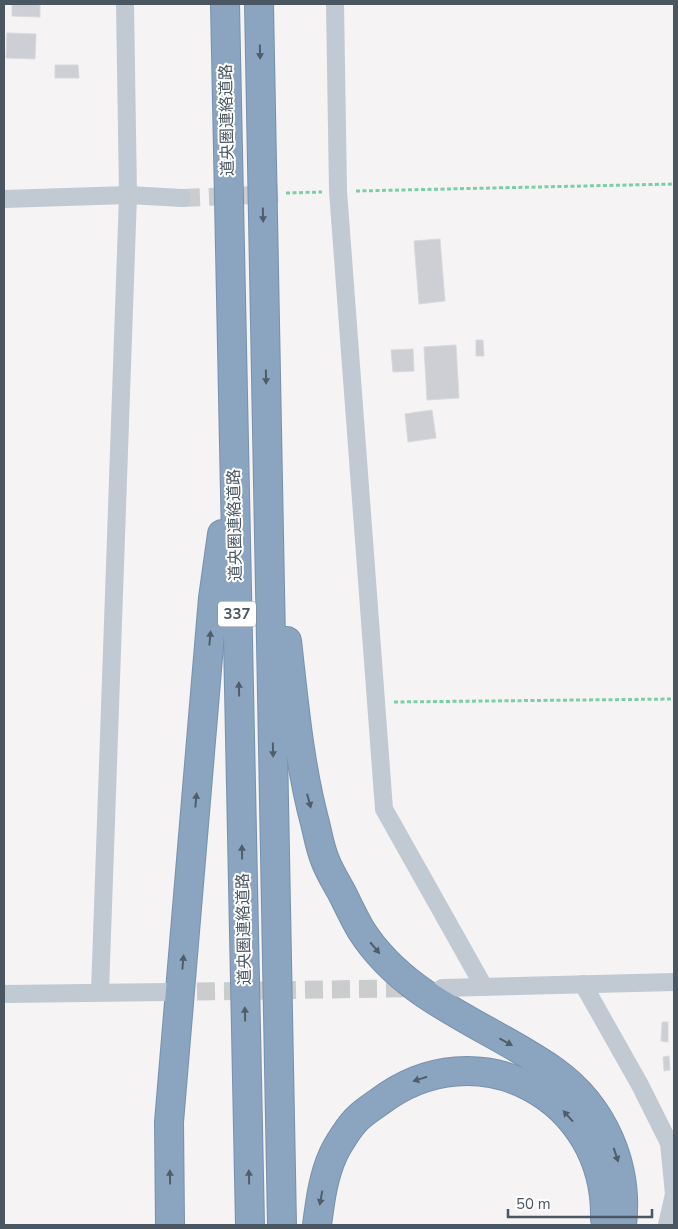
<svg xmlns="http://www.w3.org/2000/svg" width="678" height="1229" viewBox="0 0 678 1229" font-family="'Nunito Sans','Noto Sans JP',sans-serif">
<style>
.building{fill:#cdcfd5;stroke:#d7d9de}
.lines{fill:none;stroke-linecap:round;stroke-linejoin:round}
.street-tunnel{stroke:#caccce;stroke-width:18;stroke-dasharray:18 9;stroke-linecap:butt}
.highway-casing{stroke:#7690ad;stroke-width:30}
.path{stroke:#7ad0a6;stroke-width:3;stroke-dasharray:4 2.5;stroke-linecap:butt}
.street{stroke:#c1cad2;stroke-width:18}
.highway{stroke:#8ba5c1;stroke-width:28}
.oneway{fill:#505e6b}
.labels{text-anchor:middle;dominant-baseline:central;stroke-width:4;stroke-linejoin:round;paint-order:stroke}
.shield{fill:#fff;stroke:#808990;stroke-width:1}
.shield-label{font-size:15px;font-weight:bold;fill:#4a5661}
.street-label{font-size:16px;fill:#4a5661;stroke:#fff}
</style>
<rect width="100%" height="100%" fill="#f5f3f3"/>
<!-- building -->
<g class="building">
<path d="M12 4H40V17L12 16Z"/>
<path d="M7 33 36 34 35 59 6 58Z"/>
<path d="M55 65H78L79 78H55Z"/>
<path d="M440 239 445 301 419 304 414 241Z"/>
<path d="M476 340H483L484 356H476Z"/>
<path d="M456 345 459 398 427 400 424 347Z"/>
<path d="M413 349 414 371 393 372 391 350Z"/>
<path d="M432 410 436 438 408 442 405 414Z"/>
<path d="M662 1022H668V1042L661 1041Z"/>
<path d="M669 1056 670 1070 664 1071 663 1057Z"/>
</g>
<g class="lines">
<!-- street-tunnel -->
<g class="street-tunnel">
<path d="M182 198 278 194"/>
<path d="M170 992 419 988"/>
</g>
<!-- highway casing -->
<g class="highway-casing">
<g id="highway">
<path d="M225 4 250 1225"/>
<path d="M259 4 282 1225"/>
<path d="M287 641C294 702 299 763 315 823 318 835 320 848 325 860 329 871 336 882 342 893 348 905 354 918 361 930 406 1001 489 1025 554 1071 603 1106 629 1165 622 1225"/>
<path d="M170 1225 169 1122 213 598 222 534"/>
<path d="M317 1225C320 1202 323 1177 333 1155 337 1146 350 1125 358 1118 364 1112 372 1107 379 1102 477 1027 608 1097 605 1219"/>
</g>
</g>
<!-- path -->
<g class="path">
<path d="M356 191 674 184"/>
<path d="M286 193 322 192"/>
<path d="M394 702 674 699"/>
</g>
<!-- street -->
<g class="street">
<path d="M335 4 338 191 384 809 484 987"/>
<path d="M4 199 128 195 182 198"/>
<path d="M583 984 640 1085 669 1143 674 1194 667 1225"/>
<path d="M442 988 674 982"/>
<path d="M100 992 128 195 125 4"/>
<path d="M4 994 168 992"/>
</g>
<!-- highway -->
<use href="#highway" class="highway"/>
</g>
<!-- one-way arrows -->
<defs><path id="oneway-solid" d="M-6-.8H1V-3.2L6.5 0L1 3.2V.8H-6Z" transform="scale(1.25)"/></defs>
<g class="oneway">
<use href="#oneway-solid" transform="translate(260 52) rotate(89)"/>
<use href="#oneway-solid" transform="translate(263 215) rotate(89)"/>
<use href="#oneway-solid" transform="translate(266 377) rotate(89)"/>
<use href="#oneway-solid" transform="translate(210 638) rotate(-85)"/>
<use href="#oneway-solid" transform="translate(239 689) rotate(-91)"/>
<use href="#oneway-solid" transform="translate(273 750) rotate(89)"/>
<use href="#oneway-solid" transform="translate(196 800) rotate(-85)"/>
<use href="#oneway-solid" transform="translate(309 801) rotate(75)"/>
<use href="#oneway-solid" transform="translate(242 852) rotate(-91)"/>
<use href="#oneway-solid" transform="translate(375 948) rotate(50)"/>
<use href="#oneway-solid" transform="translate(183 962) rotate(-85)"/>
<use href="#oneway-solid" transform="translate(245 1014) rotate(-91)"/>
<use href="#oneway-solid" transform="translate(506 1042) rotate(29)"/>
<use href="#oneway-solid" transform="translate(420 1079) rotate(163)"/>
<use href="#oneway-solid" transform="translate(568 1116) rotate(-132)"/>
<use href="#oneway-solid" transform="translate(616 1155) rotate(72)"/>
<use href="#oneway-solid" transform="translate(170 1177) rotate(-91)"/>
<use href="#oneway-solid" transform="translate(249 1177) rotate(-91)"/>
<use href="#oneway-solid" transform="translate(321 1198) rotate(100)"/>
</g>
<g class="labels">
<!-- shield labels -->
<rect class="shield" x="218" y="601.5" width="38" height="25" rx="4"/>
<g class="shield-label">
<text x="237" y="614">337</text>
</g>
<!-- street labels -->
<g class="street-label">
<text transform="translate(227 120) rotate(-91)">道央圏連絡道路</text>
<text transform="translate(235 525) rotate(-91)">道央圏連絡道路</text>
<text transform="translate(244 929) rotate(-91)">道央圏連絡道路</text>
</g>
</g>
<!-- border -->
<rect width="678" height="1229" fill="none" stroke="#4a5661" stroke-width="10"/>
<!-- scale -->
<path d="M508 1209v8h144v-8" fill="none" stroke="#4a5661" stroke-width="2.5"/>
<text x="516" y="1209" font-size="15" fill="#4a5661" stroke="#ffffff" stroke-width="4" paint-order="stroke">50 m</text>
</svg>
